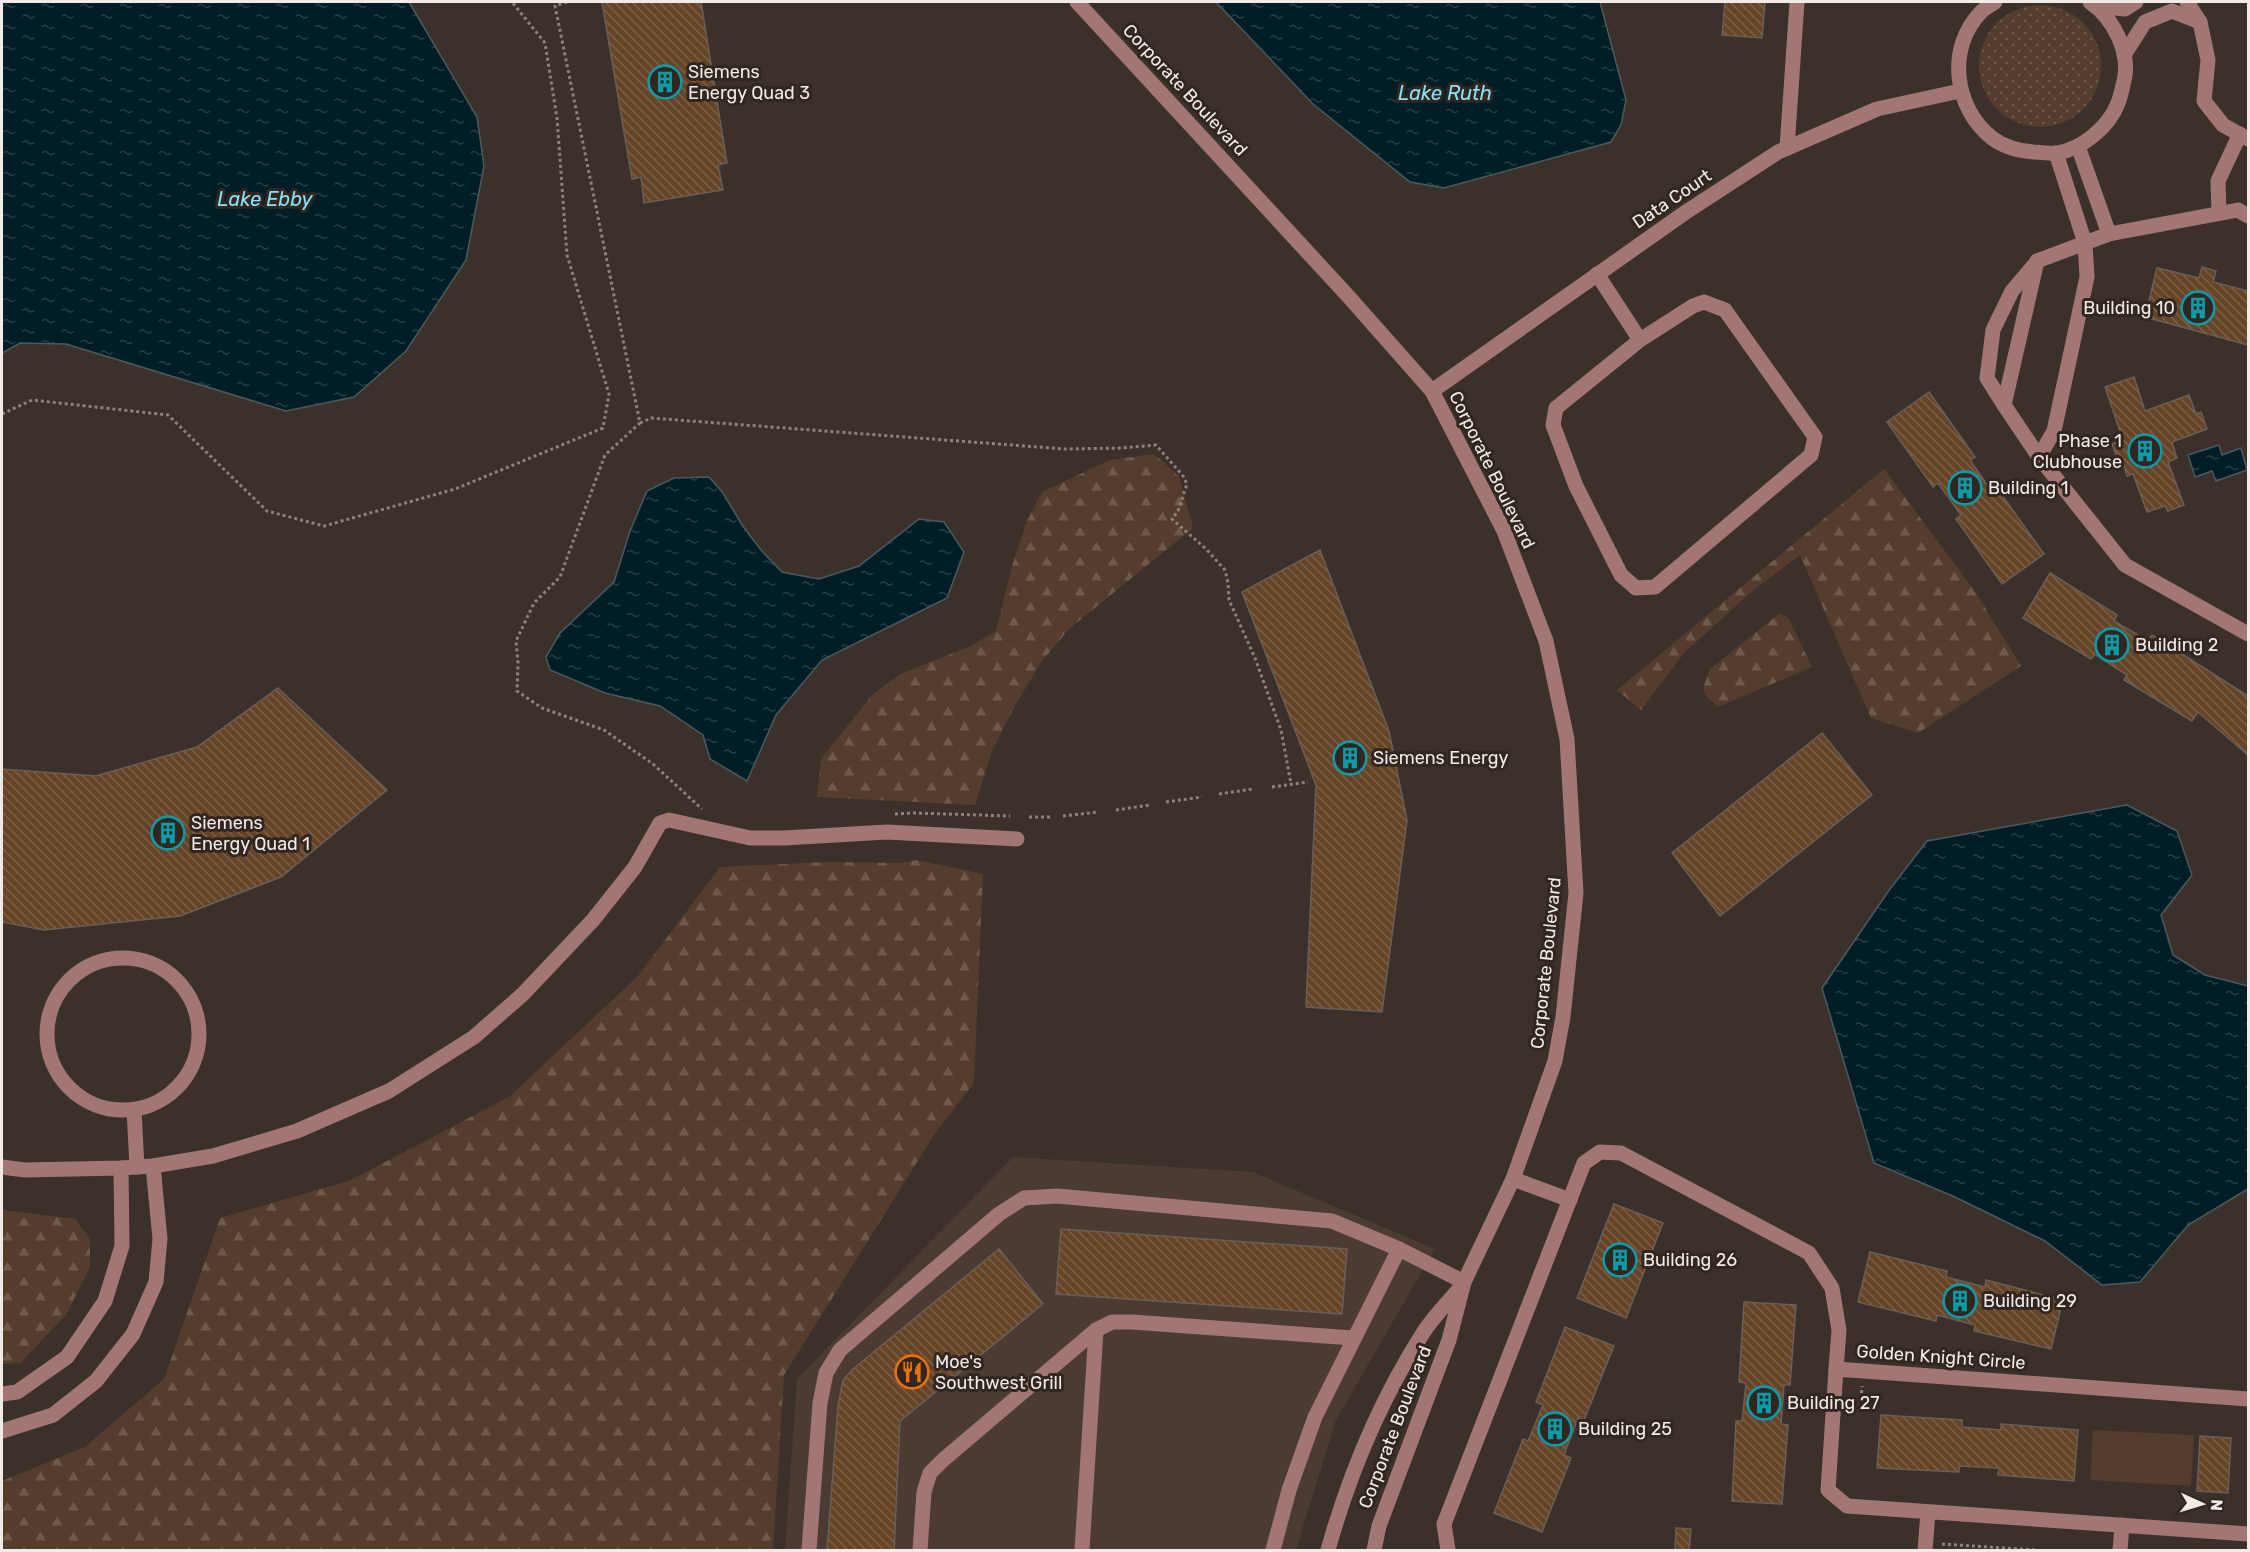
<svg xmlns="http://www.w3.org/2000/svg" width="2250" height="1552" viewBox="0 0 2250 1552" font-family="Rubik,sans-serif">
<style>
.built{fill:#4b3b32}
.grass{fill:url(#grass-dots)}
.forest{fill:url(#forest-firs)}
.pitch{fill:#553d2d}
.water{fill:url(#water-ripples);stroke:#495b60;stroke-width:1.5}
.building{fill:url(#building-back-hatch);stroke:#6a5f57;stroke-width:1.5}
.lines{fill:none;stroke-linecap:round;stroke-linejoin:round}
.path{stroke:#8b827c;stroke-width:3;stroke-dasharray:3 3;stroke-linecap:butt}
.minor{stroke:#a17675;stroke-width:15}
.labels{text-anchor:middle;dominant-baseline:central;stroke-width:6;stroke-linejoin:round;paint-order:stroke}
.poi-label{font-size:18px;fill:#f1eae6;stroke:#312720;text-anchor:start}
.street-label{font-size:18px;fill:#f1eae6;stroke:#312720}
.water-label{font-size:20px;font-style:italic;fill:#87e1fa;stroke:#312720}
</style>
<defs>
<pattern id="grass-dots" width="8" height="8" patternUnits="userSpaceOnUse" patternTransform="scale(1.5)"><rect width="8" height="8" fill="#553d2d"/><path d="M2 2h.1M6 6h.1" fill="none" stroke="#6e594b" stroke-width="1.8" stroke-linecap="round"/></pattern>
<pattern id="forest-firs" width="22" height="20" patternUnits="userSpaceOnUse" patternTransform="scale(1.5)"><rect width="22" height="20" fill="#553d2d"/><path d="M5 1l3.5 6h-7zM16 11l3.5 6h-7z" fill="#6e594b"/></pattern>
<pattern id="water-ripples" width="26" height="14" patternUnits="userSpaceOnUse" patternTransform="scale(1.5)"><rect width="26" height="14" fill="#011e26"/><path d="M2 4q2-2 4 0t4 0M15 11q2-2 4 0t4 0" fill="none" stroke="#263f46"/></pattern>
<pattern id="building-back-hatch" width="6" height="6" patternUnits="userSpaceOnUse" patternTransform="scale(1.5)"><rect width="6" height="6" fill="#664428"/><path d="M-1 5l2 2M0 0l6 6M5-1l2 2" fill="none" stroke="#7c5f47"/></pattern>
</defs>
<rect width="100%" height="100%" fill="#3b312a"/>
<!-- built -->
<path class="built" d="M1013 1157 1253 1172 1435 1249 1336 1420 1296 1550H785L797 1379Z"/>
<!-- grass -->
<circle class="grass" cx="2040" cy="66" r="61"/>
<!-- forest -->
<g class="forest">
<path d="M1154 454 1179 476 1193 528 1069 629 1042 661 1013 709 992 751 975 805 817 797 821 759 873 694 902 673 969 647 996 631 1012 566 1027 521 1042 492 1110 460Z"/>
<path d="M1884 469 1974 590 2021 666 1918 733 1871 718 1800 555 1750 593 1684 653 1641 710 1617 690Z"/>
<path d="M1779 614 1788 617 1812 667 1718 707 1706 696 1703 688 1710 669Z"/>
<path d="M917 860 983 874 974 1083 934 1135 784 1375 773 1550H2V1481L85 1447 164 1379 220 1218 349 1181 509 1097 638 976 720 867 827 862 900 863Z"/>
<path d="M2 1210 75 1219 90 1239V1267L66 1315 20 1363 2 1364Z"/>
</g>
<!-- pitch -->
<path class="pitch" d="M2093 1430 2194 1435 2191 1486 2090 1480Z"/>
<!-- water -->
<g class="water">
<path d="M2 2H409L477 117 484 166 466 260 406 351 354 397 286 411 66 344 20 343 2 353Z"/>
<path d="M1216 2H1600L1626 100 1621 125 1611 142 1444 188 1410 182 1313 104Z"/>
<path d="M2219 445 2222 455 2241 448 2247 470 2216 481 2212 471 2195 477 2188 455Z"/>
<path d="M709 477 723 493 742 525 761 550 782 572 819 579 859 566 919 519 944 522 964 552 947 598 822 660 776 715 747 781 710 759 703 735 660 706 605 693 550 670 546 657 560 633 614 582 630 531 647 491 674 478Z"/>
<path d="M2127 805 2177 831 2192 875 2161 915 2173 955 2205 975 2248 986V1189L2188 1225 2140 1282 2102 1285 2045 1241 1955 1197 1874 1163 1822 988 1890 889 1927 841Z"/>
</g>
<!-- building -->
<g class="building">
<path d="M602 2H701L727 163 718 165 723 190 644 203 641 177 632 179Z"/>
<path d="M1725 2H1765L1762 38 1722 35Z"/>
<path d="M2202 267 2216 271 2213 282 2248 291V345L2145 317 2157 268 2199 278Z"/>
<path d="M2134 377 2145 411 2189 395 2196 414 2201 412 2207 429 2172 442 2177 458 2168 462 2184 505 2168 511 2165 506 2147 512 2133 474 2127 476 2122 459 2118 460 2112 444 2123 440 2105 387Z"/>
<path d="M1929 392 1975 457 1970 460 1992 492 1997 488 2044 554 2002 584 1956 519 1961 515 1938 483 1933 487 1887 422Z"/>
<path d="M1320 550 1389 731 1407 820 1382 1012 1306 1007 1316 785 1242 592Z"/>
<path d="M2050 573 2117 615 2114 621 2148 641 2152 635 2248 696V755L2198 712 2192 721 2124 680 2127 675 2095 654 2091 659 2023 618Z"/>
<path d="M278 688 387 790 281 877 180 916 44 930 2 922V769L96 776 197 747Z"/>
<path d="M1822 733 1872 795 1720 916 1672 853Z"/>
<path d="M1614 1204 1663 1223 1626 1318 1577 1298Z"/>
<path d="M1061 1229 1347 1249 1342 1314 1056 1294Z"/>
<path d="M999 1249 1043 1304 900 1421 894 1551H827L838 1406 843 1380 853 1369Z"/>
<path d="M1870 1252 1947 1271 1946 1277 1985 1287 1986 1280 2063 1300 2051 1349 1974 1331 1975 1325 1937 1315 1936 1321 1858 1302Z"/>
<path d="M1744 1302 1796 1305 1790 1385H1784L1781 1424 1788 1425 1782 1504 1732 1501 1736 1421H1742L1746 1383 1739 1382Z"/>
<path d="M1565 1327 1614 1346 1584 1420 1578 1418 1564 1455 1571 1458 1542 1532 1494 1513 1523 1439 1528 1441 1543 1405 1536 1402Z"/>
<path d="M1881 1415 1962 1420V1427L2001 1430V1424L2078 1430 2074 1481 1998 1475 1999 1468 1959 1466V1472L1877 1468Z"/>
<path d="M2200 1436 2231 1438 2228 1493 2197 1491Z"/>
<path d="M1676 1528 1691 1529 1689 1551H1675Z"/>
</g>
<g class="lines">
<!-- path -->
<g class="path">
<path d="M567 2 555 6 640 423 605 455 560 577 534 603 516 641 518 663 517 691 542 708 604 730 653 764 702 809"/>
<path d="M2 414 32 400 168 415 267 511 324 526 455 489 603 428 609 394 567 255 557 118 545 43 512 2"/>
<path d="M640 423 651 418 1065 449 1122 448 1156 445 1183 476 1187 484 1178 511 1172 519 1206 549 1225 570 1228 583 1229 600 1255 658 1281 730 1291 784"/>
<path d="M1272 787 1308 782"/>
<path d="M1219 794 1253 789"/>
<path d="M1166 802 1202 797"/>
<path d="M1116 810 1150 805"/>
<path d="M895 814 914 813 1010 816"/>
<path d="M1063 816 1098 812"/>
<path d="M1029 817H1051"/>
<path d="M1864 1355 1865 1342"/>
<path d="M1861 1399 1862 1386"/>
<path d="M1942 1544 2036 1550"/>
</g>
<!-- minor -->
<g class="minor">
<path d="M1077 2 1348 296 1432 391 1504 531 1546 641 1567 739 1576 893 1563 1017 1555 1061 1513 1179 1464 1282 1449 1340 1379 1526 1374 1550"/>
<path d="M1995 2C1991 5 1985 8 1981 12 1946 48 1954 108 1992 138 2004 147 2019 151 2034 152 2041 152 2050 154 2057 153 2082 149 2109 127 2118 103 2121 96 2122 88 2124 81 2131 52 2113 18 2090 2"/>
<path d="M2187 2 2200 22 2208 60 2204 101 2223 125 2248 139"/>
<path d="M2096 6 2125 9 2136 2"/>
<path d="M2124 55 2145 22 2172 11 2200 22"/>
<path d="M2078 146 2109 234"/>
<path d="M1787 148 1797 2"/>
<path d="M2219 213 2218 181 2240 134"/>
<path d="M2248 216 2238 210 2109 234 2085 243 2087 277 2054 431 2039 457 2125 565 2248 634"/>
<path d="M1597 274 1640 340 1556 408 1553 425 1576 486 1621 575 1636 588 1655 587 1811 455 1815 437 1725 310 1704 302 1693 306 1640 340"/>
<path d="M1432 391 1686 212 1778 152 1877 109 1960 91"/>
<path d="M2004 405 1987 378 1993 330 2012 291 2035 264"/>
<path d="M2039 457 2004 405 2037 261 2085 243 2056 153"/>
<circle cx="123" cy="1034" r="76"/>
<path d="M134 1110 137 1167"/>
<path d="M2 1167 25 1170 121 1168 153 1166 213 1156 297 1131 389 1091 474 1037 523 994 593 920 635 867 660 823 669 820 750 838H784L887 832 1017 839"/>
<path d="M1513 1179 1570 1200"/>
<path d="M2 1394 17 1392 67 1357 105 1301 122 1246 121 1168"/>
<path d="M2248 1399 1836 1369 1828 1490 1847 1506 2248 1534"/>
<path d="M2 1431 53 1415 96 1381 133 1334 156 1282 160 1239 153 1166"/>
<path d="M809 1550 820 1403 826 1373 840 1350 999 1214 1024 1198 1057 1196 1332 1221 1399 1249 1464 1282"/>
<path d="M920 1550 924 1492 930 1473 943 1460 1096 1330 1112 1322H1132L1353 1338"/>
<path d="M1082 1550 1096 1330"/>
<path d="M1273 1550 1289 1490 1315 1417 1399 1249"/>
<path d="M1328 1550C1349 1475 1381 1399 1423 1333 1433 1317 1448 1302 1461 1287"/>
<path d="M1448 1550 1444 1524 1584 1163 1600 1152 1621 1153 1809 1253 1832 1288 1839 1330 1836 1369"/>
<path d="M1925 1550 1928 1512"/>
<path d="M2120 1550 2122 1525"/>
</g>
</g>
<!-- icons -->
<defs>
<g id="building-ring" transform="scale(1.725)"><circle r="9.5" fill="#312720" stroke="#0f9aa8" stroke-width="1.5"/><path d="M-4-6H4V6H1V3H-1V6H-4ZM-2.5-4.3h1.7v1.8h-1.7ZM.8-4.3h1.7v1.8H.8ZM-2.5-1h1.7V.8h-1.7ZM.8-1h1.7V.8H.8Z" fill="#0f9aa8"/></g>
<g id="restaurant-ring" transform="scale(1.725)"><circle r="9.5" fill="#312720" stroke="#e8710a" stroke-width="1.5"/><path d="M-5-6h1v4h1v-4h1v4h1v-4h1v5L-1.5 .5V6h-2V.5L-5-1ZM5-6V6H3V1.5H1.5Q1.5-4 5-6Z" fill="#e8710a"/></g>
</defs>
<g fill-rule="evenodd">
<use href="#building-ring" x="665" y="82"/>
<use href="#building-ring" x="2198" y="308"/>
<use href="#building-ring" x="2145" y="451"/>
<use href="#building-ring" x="1965" y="488"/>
<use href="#building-ring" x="2112" y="645"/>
<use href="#building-ring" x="1350" y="758"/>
<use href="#building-ring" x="168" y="833"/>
<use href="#building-ring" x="1620" y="1260"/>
<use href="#building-ring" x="1960" y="1301"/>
<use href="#restaurant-ring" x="912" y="1372"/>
<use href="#building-ring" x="1764" y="1403"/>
<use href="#building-ring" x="1555" y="1429"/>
</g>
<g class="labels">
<!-- poi labels -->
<g class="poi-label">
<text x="688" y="72">Siemens<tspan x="688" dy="21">Energy Quad 3</tspan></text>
<text x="2175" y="308" text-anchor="end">Building 10</text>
<text x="2122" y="441" text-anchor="end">Phase 1<tspan x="2122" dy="21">Clubhouse</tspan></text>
<text x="1988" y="488">Building 1</text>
<text x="2135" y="645">Building 2</text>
<text x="1373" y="758">Siemens Energy</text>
<text x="191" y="823">Siemens<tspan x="191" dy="21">Energy Quad 1</tspan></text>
<text x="1643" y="1260">Building 26</text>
<text x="1983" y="1301">Building 29</text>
<text x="935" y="1362">Moe's<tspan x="935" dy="21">Southwest Grill</tspan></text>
<text x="1787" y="1403">Building 27</text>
<text x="1578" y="1429">Building 25</text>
</g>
<!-- street labels -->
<g class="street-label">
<text transform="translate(1185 90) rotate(47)">Corporate Boulevard</text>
<text transform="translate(1672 199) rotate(-34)">Data Court</text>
<text transform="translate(1492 470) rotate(64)">Corporate Boulevard</text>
<text transform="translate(1546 963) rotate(-84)">Corporate Boulevard</text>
<text transform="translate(1941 1357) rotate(4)">Golden Knight Circle</text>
<text transform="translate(1395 1427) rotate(-69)">Corporate Boulevard</text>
</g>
<!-- water labels -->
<g class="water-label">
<text x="1445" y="93">Lake Ruth</text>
<text x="265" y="199">Lake Ebby</text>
</g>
</g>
<!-- border -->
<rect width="2250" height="1552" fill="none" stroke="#f1eae6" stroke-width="6"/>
<!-- north arrow -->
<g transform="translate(2202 1504) rotate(94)" stroke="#312720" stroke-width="4.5" paint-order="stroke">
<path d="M0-4.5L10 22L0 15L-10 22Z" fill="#f1eae6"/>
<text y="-9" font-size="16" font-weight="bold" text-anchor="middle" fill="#f1eae6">N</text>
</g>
</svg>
